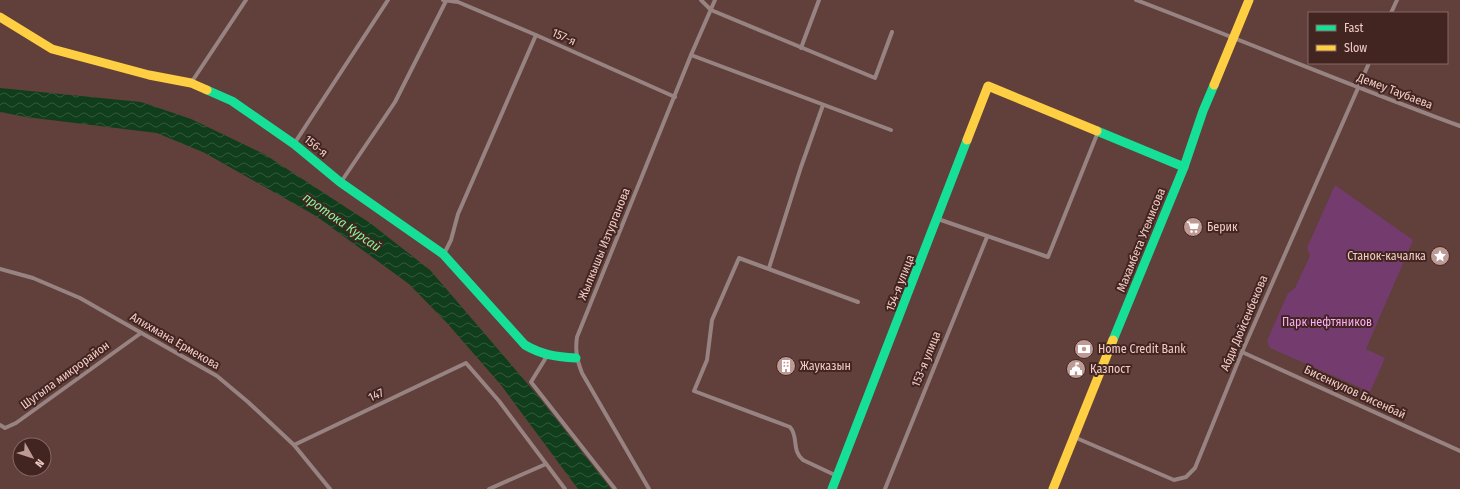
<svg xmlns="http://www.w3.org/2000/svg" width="1460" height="489" viewBox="0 0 1460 489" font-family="'Fira Sans Condensed',sans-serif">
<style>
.park{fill:#743c6e}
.water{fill:url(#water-waves)}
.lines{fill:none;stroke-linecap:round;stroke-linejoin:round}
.street{stroke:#978381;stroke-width:4}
.fast{stroke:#16e098;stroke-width:9}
.slow{stroke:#ffcf43;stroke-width:9}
.labels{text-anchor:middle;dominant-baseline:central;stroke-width:4;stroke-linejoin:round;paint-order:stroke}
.street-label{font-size:12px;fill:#f2cbc5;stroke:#422521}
.poi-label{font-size:12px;fill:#f2cbc5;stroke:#422521;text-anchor:start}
.park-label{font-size:12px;fill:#fdacf9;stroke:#422521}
.water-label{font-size:13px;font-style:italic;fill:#85fb9c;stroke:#422521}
</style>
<defs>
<pattern id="water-waves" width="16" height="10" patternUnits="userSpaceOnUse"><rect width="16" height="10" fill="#103d1b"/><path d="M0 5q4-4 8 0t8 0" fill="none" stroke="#33583b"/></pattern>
</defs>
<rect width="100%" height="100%" fill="#613f3a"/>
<!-- park -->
<path class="park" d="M1335 185 1413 240 1366 349 1385 358 1370 392 1270 348 1267 341 1288 293 1295 288 1310 256 1307 248Z"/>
<!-- water -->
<path class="water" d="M0 88 141 102 191 119 264 154 370 223 430 270 538 396 611 489H578L501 385 447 323 409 284 316 216 205 153 157 133 26 117 0 112Z"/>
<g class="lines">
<!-- street -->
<g class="street">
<path d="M443 0 458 2 536 35 675 97"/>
<path d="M701 0 711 10 875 78 892 32"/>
<path d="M1136 0C1244 41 1351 86 1460 126"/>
<path d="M1391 13 1397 0"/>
<path d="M801 48 819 0"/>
<path d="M691 55 891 130"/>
<path d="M191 83 246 0"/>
<path d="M294 144 388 0"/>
<path d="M341 182 395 102 446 1"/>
<path d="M938 219 1048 257 1098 132"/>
<path d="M444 254 451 240 458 214 536 35"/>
<path d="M769 268 801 167 823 105"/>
<path d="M0 269 33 278 80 298 217 376 248 402 294 445 330 489"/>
<path d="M1242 352 1460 451"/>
<path d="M547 356 531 382 615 489"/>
<path d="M0 425 5 428 16 423 141 333"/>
<path d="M1074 437 1174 480 1186 477 1195 468 1242 352 1369 63"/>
<path d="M294 445 466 363 499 401 565 489"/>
<path d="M837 476 803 460C791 450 799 437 790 427L694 391 707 360 712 320 739 258 858 302"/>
<path d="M489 489 546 464"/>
<path d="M649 489 582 373C577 360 575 351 577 337L691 55 715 0"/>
<path d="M885 489 987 237"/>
</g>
<!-- fast -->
<g class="fast">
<path d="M207 90 232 101 294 144 340 182 443 254 525 345C542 355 557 357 576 358"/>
<path d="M1097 131 1184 167"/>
<path d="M1113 340 1184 167 1203 111 1214 85"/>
<path d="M832 489 967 140"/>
</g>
<!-- slow -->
<g class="slow">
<path d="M0 17 52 49 149 75 191 83 207 90"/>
<path d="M1214 85 1249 0"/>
<path d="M967 140 988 86 1097 131"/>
<path d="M1053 489 1113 340"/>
</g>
</g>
<!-- icons -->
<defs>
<g id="supermarket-disc" transform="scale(1)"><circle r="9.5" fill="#bf9a94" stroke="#422521"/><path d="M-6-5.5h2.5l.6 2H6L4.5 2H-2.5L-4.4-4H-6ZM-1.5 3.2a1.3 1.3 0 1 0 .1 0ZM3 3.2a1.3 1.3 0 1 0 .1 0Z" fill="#fff"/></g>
<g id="sight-disc" transform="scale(1)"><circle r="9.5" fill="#bf9a94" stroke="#422521"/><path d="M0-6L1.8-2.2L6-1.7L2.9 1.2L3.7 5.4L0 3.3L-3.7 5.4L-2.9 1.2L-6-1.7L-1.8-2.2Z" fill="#fff"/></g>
<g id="bank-disc" transform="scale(1)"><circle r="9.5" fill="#bf9a94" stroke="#422521"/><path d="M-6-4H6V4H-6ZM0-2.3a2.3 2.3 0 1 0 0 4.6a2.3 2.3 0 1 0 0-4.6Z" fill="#fff"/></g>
<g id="building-disc" transform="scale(1)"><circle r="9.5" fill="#bf9a94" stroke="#422521"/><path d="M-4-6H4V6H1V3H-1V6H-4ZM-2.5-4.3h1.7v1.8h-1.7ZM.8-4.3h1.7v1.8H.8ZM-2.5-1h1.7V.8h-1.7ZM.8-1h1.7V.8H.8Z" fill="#fff"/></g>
<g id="civic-disc" transform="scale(1)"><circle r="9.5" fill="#bf9a94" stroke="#422521"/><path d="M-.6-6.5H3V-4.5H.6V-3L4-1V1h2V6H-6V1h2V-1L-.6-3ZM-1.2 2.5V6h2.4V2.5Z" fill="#fff"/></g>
</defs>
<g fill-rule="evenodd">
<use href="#supermarket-disc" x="1193" y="227"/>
<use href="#sight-disc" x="1440" y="256"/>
<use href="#bank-disc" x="1084" y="349"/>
<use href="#building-disc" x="786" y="366"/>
<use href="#civic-disc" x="1076" y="369"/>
</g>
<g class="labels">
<!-- street labels -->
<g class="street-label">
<text transform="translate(564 37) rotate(24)">157-я</text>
<text transform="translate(1395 91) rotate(21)">Демеу Таубаева</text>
<text transform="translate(316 146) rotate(39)">156-я</text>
<text transform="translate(1141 240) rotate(-68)">Махамбета Утемисова</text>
<text transform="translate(604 244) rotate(-68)">Жылкышы Изтурганова</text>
<text transform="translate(900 283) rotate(-69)">154-я улица</text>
<text transform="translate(1244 323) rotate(-67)">Абди Дюйсенбекова</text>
<text transform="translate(175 341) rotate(30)">Алихмана Ермекова</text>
<text transform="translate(926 359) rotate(-68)">153-я улица</text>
<text transform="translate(65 375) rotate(-36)">Шугыла микрорайон</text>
<text transform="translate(1355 392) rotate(25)">Бисенкулов Бисенбай</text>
<text transform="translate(376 395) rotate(-25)">147</text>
</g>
<!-- poi labels -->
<g class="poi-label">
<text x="1207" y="227">Берик</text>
<text x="1426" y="256" text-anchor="end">Станок-качалка</text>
<text x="1098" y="349">Home Credit Bank</text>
<text x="800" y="366">Жауказын</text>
<text x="1090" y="369">Қазпост</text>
</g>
<!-- park labels -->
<g class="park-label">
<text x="1327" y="322">Парк нефтяников</text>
</g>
<!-- water labels -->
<g class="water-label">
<text transform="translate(342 222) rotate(35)">протока Курсай</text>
</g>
</g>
<!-- legend -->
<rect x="1308" y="12" width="140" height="52" fill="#422521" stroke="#886763"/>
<rect x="1316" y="25" width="20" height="6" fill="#16e098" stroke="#886763"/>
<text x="1344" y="32" font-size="12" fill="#f2cbc5">Fast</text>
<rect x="1316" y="45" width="20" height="6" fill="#ffcf43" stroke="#886763"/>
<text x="1344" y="52" font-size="12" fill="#f2cbc5">Slow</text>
<!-- north arrow -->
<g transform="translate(32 457) rotate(129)"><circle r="19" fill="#422521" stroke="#886763"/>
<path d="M0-3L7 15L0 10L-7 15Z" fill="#bf9a94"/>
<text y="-6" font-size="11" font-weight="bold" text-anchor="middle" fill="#f2cbc5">N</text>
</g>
</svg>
